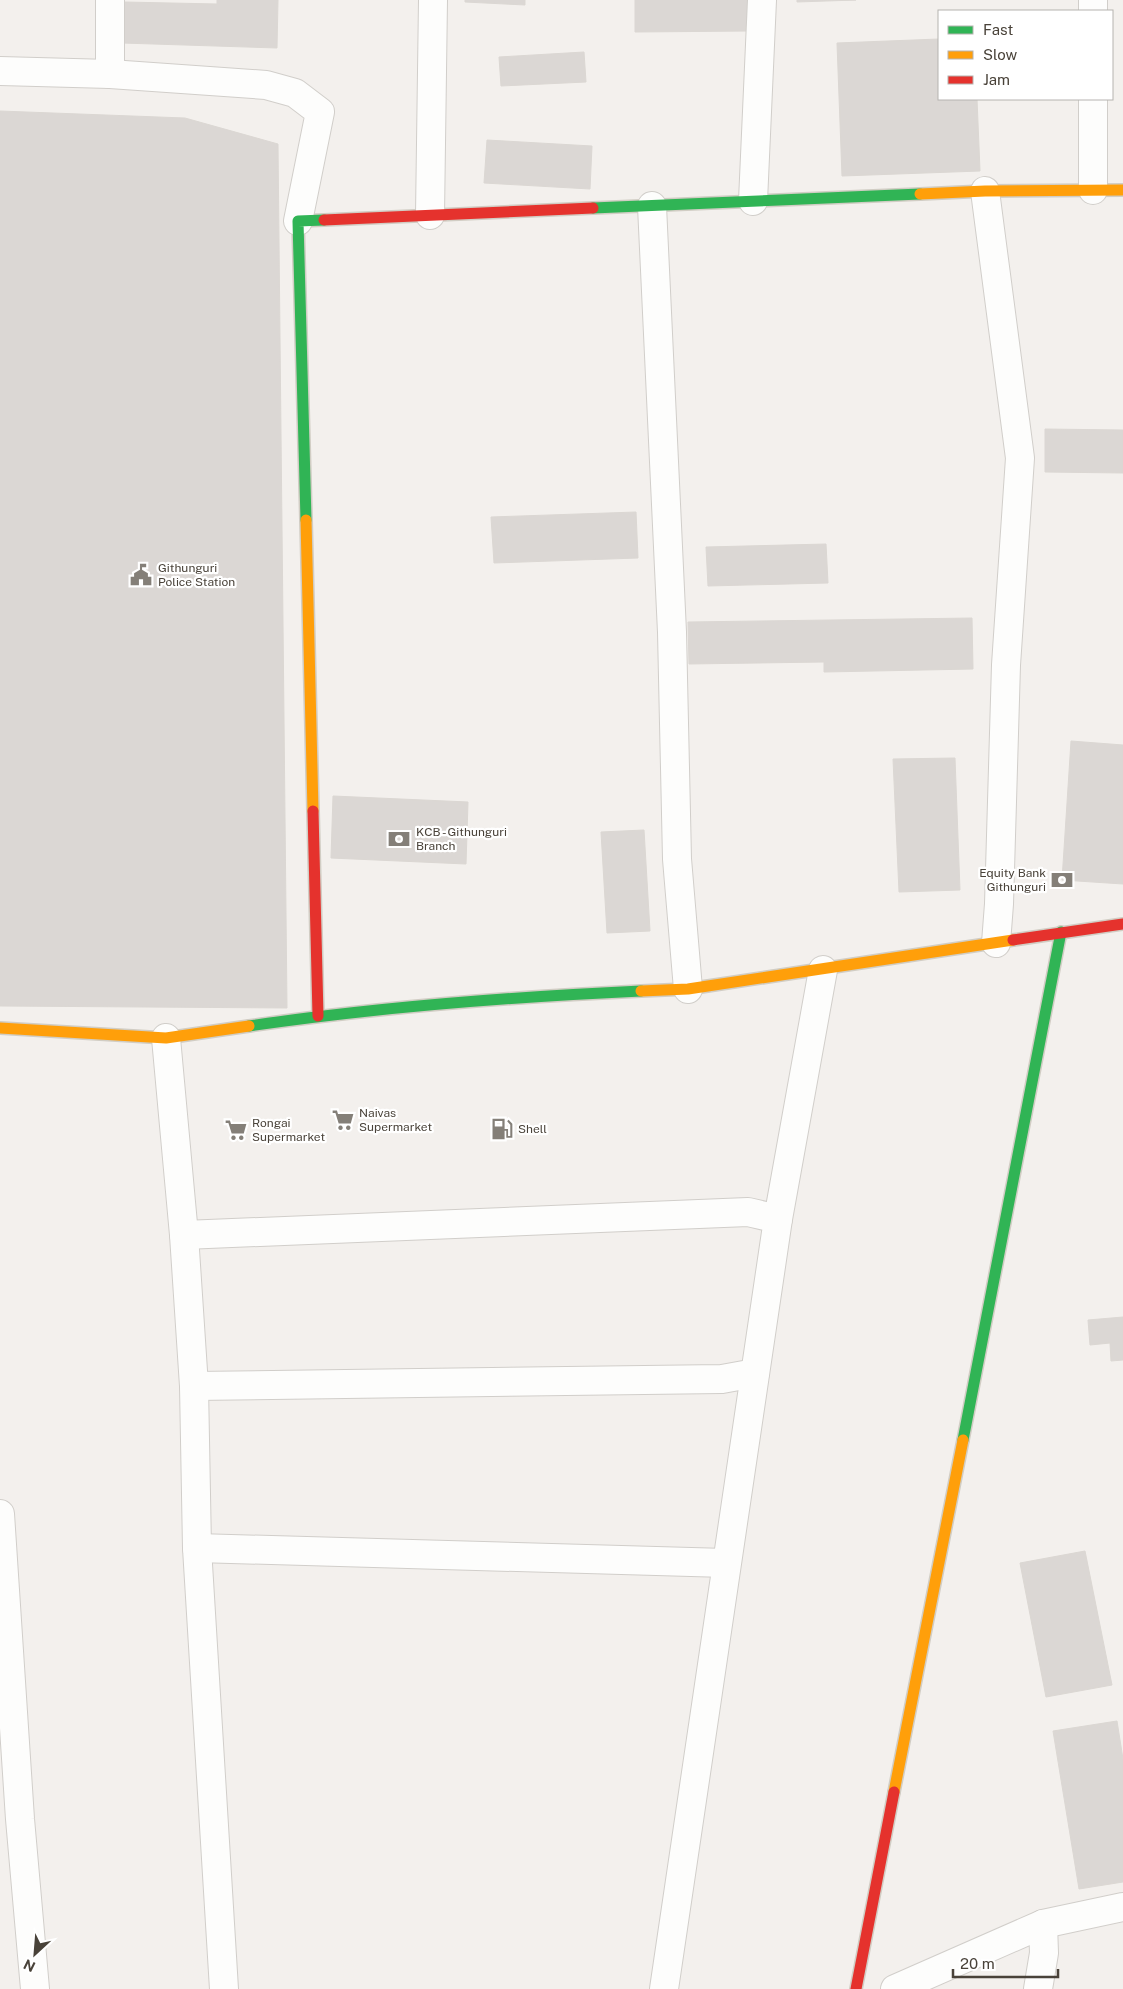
<svg xmlns="http://www.w3.org/2000/svg" width="1123" height="1989" viewBox="0 0 1123 1989" font-family="'Public Sans',sans-serif">
<style>
.building{fill:#dbd7d4;stroke:#dbd7d3}
.lines{fill:none;stroke-linecap:round;stroke-linejoin:round}
.street-casing{stroke:#d1ceca;stroke-width:30}
.fast-casing{stroke:#d1cdc4;stroke-width:14}
.slow-casing{stroke:#d1cdc4;stroke-width:14}
.jam-casing{stroke:#d1cdc4;stroke-width:14}
.street{stroke:#fdfdfc;stroke-width:28}
.fast{stroke:#30b455;stroke-width:11}
.slow{stroke:#ff9f0a;stroke-width:11}
.jam{stroke:#e5322d;stroke-width:11}
.labels{text-anchor:middle;dominant-baseline:central;stroke-width:4.5;stroke-linejoin:round;paint-order:stroke}
.poi-label{font-size:12px;fill:#494239;stroke:#fff;text-anchor:start}
</style>
<rect width="100%" height="100%" fill="#f3f0ed"/>
<!-- building -->
<g class="building">
<path d="M217 0H278L277 48 122 43 124 2 217 4Z"/>
<path d="M465 0H525V5L465 2Z"/>
<path d="M635 0H748V31L635 32Z"/>
<path d="M797 0H856L797 2Z"/>
<path d="M939 39V99H977L980 171 842 176 837 43Z"/>
<path d="M584 52 586 82 501 86 499 57Z"/>
<path d="M0 111 185 118 278 144 287 1008 0 1006Z"/>
<path d="M487 140 592 146 590 189 484 183Z"/>
<path d="M1045 429 1123 430V473L1045 472Z"/>
<path d="M636 512 638 558 494 563 491 517Z"/>
<path d="M826 544 828 583 708 586 706 547Z"/>
<path d="M972 618 973 669 824 672V662L689 664 688 622Z"/>
<path d="M1071 741 1123 745V884L1062 880Z"/>
<path d="M955 758 960 890 899 892 893 759Z"/>
<path d="M333 796 468 802 466 864 331 858Z"/>
<path d="M644 830 650 931 607 933 601 832Z"/>
<path d="M1123 1317V1360L1111 1361 1110 1343 1090 1345 1088 1320Z"/>
<path d="M1085 1551 1112 1685 1046 1697 1020 1563Z"/>
<path d="M1117 1721 1123 1759V1882L1079 1889 1053 1731Z"/>
</g>
<g class="lines">
<!-- street casing -->
<g class="street-casing">
<g id="street">
<path d="M1093 11V0"/>
<path d="M0 71 110 74 266 85 295 93 320 112 298 221"/>
<path d="M110 74V0"/>
<path d="M1093 190V99"/>
<path d="M985 191 1020 458 1006 665 999 904 996 943"/>
<path d="M753 201 762 0"/>
<path d="M652 206 672 632 677 859 688 989"/>
<path d="M430 215 433 0"/>
<path d="M166 1038 184 1235 194 1386 197 1548 224 1989"/>
<path d="M184 1235 748 1212 778 1219"/>
<path d="M194 1386 722 1379 755 1373"/>
<path d="M0 1514 20 1819 35 1989"/>
<path d="M197 1548 726 1563"/>
<path d="M664 1989 778 1219 823 970"/>
<path d="M895 1989 1043 1924 1123 1907"/>
<path d="M1038 1989 1044 1953 1043 1924"/>
</g>
</g>
<!-- fast casing -->
<g class="fast-casing">
<g id="fast">
<path d="M593 208 920 194"/>
<path d="M306 520 298 221 324 220"/>
<path d="M249 1026C379 1007 510 997 641 991"/>
<path d="M963 1440 1061 932"/>
</g>
</g>
<!-- slow casing -->
<g class="slow-casing">
<g id="slow">
<path d="M920 194 985 191 1123 190"/>
<path d="M306 520 313 811"/>
<path d="M641 991 688 989 1013 940"/>
<path d="M0 1028 166 1038 249 1026"/>
<path d="M894 1792 963 1440"/>
</g>
</g>
<!-- jam casing -->
<g class="jam-casing">
<g id="jam">
<path d="M324 220 593 208"/>
<path d="M313 811 318 1016"/>
<path d="M1013 940 1123 924"/>
<path d="M856 1989 894 1792"/>
</g>
</g>
<!-- street -->
<use href="#street" class="street"/>
<!-- fast -->
<use href="#fast" class="fast"/>
<!-- slow -->
<use href="#slow" class="slow"/>
<!-- jam -->
<use href="#jam" class="jam"/>
</g>
<!-- icons -->
<defs>
<g id="civic-bare" transform="scale(1.725)"><path d="M-.6-6.5H3V-4.5H.6V-3L4-1V1h2V6H-6V1h2V-1L-.6-3ZM-1.2 2.5V6h2.4V2.5Z" fill="#847f78" stroke="#fff" stroke-width="2.5" paint-order="stroke"/></g>
<g id="bank-bare" transform="scale(1.725)"><path d="M-6-4H6V4H-6ZM0-2.3a2.3 2.3 0 1 0 0 4.6a2.3 2.3 0 1 0 0-4.6Z" fill="#847f78" stroke="#fff" stroke-width="2.5" paint-order="stroke"/></g>
<g id="supermarket-bare" transform="scale(1.725)"><path d="M-6-5.5h2.5l.6 2H6L4.5 2H-2.5L-4.4-4H-6ZM-1.5 3.2a1.3 1.3 0 1 0 .1 0ZM3 3.2a1.3 1.3 0 1 0 .1 0Z" fill="#847f78" stroke="#fff" stroke-width="2.5" paint-order="stroke"/></g>
<g id="fuel-bare" transform="scale(1.725)"><path d="M-5.5-6h7V0h2V4h1.3V-2.5L3-4.5l.8-.8L6-3V5H2.5V1h-1V6h-7ZM-4.2-4.7v3.2H.2V-4.7Z" fill="#847f78" stroke="#fff" stroke-width="2.5" paint-order="stroke"/></g>
</defs>
<g fill-rule="evenodd">
<use href="#civic-bare" x="141" y="575"/>
<use href="#bank-bare" x="399" y="839"/>
<use href="#bank-bare" x="1062" y="880"/>
<use href="#supermarket-bare" x="343" y="1120"/>
<use href="#fuel-bare" x="502" y="1129"/>
<use href="#supermarket-bare" x="236" y="1130"/>
</g>
<g class="labels">
<!-- poi labels -->
<g class="poi-label">
<text x="158" y="568">Githunguri<tspan x="158" dy="14">Police Station</tspan></text>
<text x="416" y="832">KCB - Githunguri<tspan x="416" dy="14">Branch</tspan></text>
<text x="1046" y="873" text-anchor="end">Equity Bank<tspan x="1046" dy="14">Githunguri</tspan></text>
<text x="359" y="1113">Naivas<tspan x="359" dy="14">Supermarket</tspan></text>
<text x="252" y="1123">Rongai<tspan x="252" dy="14">Supermarket</tspan></text>
<text x="518" y="1129">Shell</text>
</g>
</g>
<!-- legend -->
<rect x="938" y="10" width="175" height="90" fill="#ffffff" stroke="#b6b3b0"/>
<rect x="948" y="26" width="25" height="8" fill="#30b455" stroke="#b6b3b0"/>
<text x="983" y="35" font-size="15" fill="#494239">Fast</text>
<rect x="948" y="51" width="25" height="8" fill="#ff9f0a" stroke="#b6b3b0"/>
<text x="983" y="60" font-size="15" fill="#494239">Slow</text>
<rect x="948" y="76" width="25" height="8" fill="#e5322d" stroke="#b6b3b0"/>
<text x="983" y="85" font-size="15" fill="#494239">Jam</text>
<!-- north arrow -->
<g transform="translate(35 1954) rotate(206)" stroke="#ffffff" stroke-width="4" paint-order="stroke">
<path d="M0-4L9 19L0 12L-9 19Z" fill="#494239"/>
<text y="-8" font-size="14" font-weight="bold" text-anchor="middle" fill="#494239">N</text>
</g>
<!-- scale -->
<path d="M953 1969v8h105v-8" fill="none" stroke="#494239" stroke-width="2.5"/>
<text x="960" y="1969" font-size="15" fill="#494239" stroke="#ffffff" stroke-width="4" paint-order="stroke">20 m</text>
</svg>
